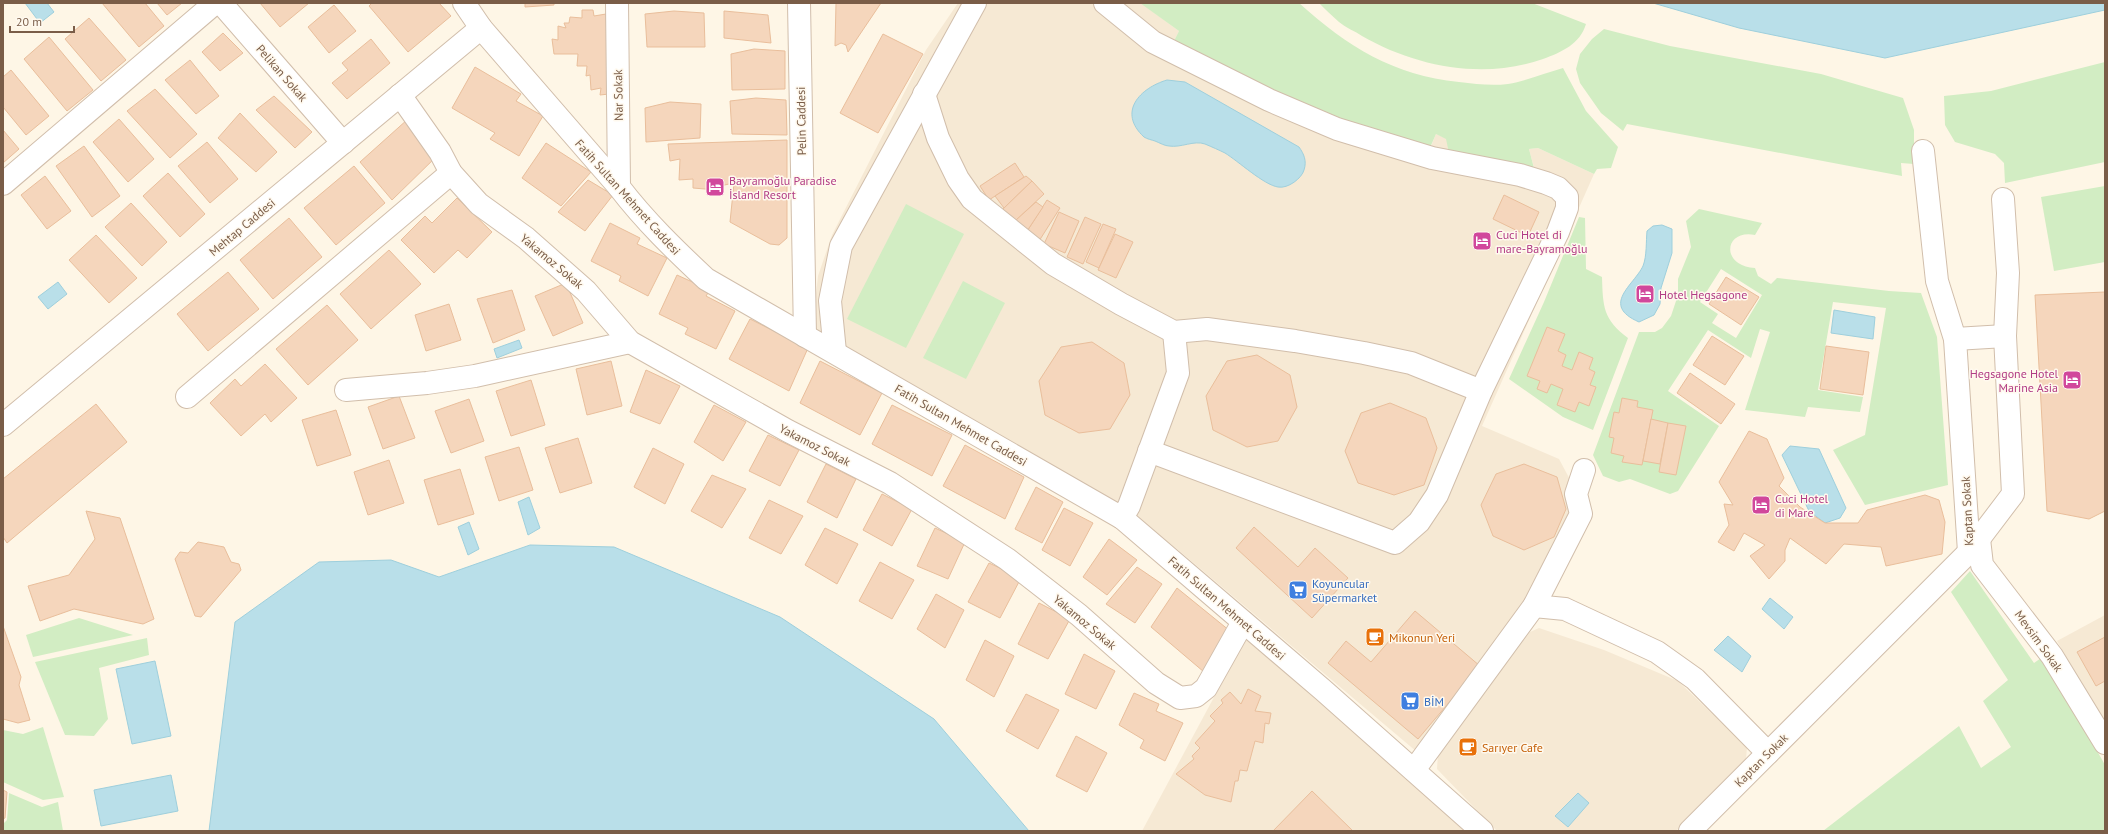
<svg xmlns="http://www.w3.org/2000/svg" width="2108" height="834" viewBox="0 0 2108 834" font-family="'PT Sans',sans-serif">
<style>
.residential{fill:#f6e9d4}
.green{fill:#d2edc3;fill-rule:evenodd}
.water{fill:#b9dfe9;stroke:#9ecfdc}
.building{fill:#f5d6bc;stroke:#e9be9b}
.lines{fill:none;stroke-linecap:round;stroke-linejoin:round}
.minor-casing{stroke:#d1beab;stroke-width:24}
.minor{stroke:#fff;stroke-width:22}
.labels{text-anchor:middle;dominant-baseline:central;stroke-width:3;stroke-linejoin:round;paint-order:stroke}
.street-label{font-size:12px;fill:#7a5d48;stroke:#fff9ee}
.hotel-label{font-size:12px;fill:#b23c85;stroke:#fff9ee;text-anchor:start}
.shop-label{font-size:12px;fill:#366cbe;stroke:#fff9ee;text-anchor:start}
.food-label{font-size:12px;fill:#c56008;stroke:#fff9ee;text-anchor:start}
</style>
<rect width="100%" height="100%" fill="#fef6e6"/>
<!-- residential -->
<g class="residential">
<path d="M958 3H1141L1179 31 1174 41 1430 149 1436 134 1536 175 1529 149 1538 148 1594 174 1482 426 1559 459 1582 502 1517 618 1417 752 1177 549 1140 521 872 361 812 330 818 276 832 235 926 50Z"/>
<path d="M2105 615V723L2057 641Z"/>
<path d="M1539 628 1604 650 1678 681 1747 747 1746 759 1676 831H1497L1437 769 1438 754 1530 632Z"/>
<path d="M1248 634 1465 831H1142Z"/>
</g>
<!-- green -->
<g class="green">
<path d="M1140 3H1299C1348 47 1393 75 1459 82 1476 84 1491 86 1508 84 1526 81 1545 73 1563 68L1586 111 1618 147 1611 168 1597 169 1594 174 1538 148 1529 149 1536 176 1449 153 1446 139 1436 134 1429 150 1313 112 1174 41 1179 31Z"/>
<path d="M1319 3H1532L1586 24C1580 44 1562 52 1543 59 1484 80 1416 67 1362 36 1355 31 1346 28 1339 22 1332 16 1325 9 1319 3Z"/>
<path d="M1604 29 1670 46 1821 74 1903 98 1914 130V164L1901 163 1902 176 1627 124 1623 131 1601 113 1580 83 1576 69 1580 54 1592 39Z"/>
<path d="M2105 62V162L2005 183 2004 163 1995 154 1955 142 1945 125 1944 96 1991 91Z"/>
<path d="M2105 186V262L2054 271 2041 197Z"/>
<path d="M906 204 964 234 906 348 847 319Z"/>
<path d="M1699 209 1762 223 1755 235C1724 229 1720 266 1755 268L1758 276 1771 284 1777 278 1786 279 1889 291 1921 293 1937 337 1948 485 1865 505 1833 450 1865 435 1886 308 1833 302 1818 390 1863 397 1860 412 1808 407 1805 417 1745 410 1770 332 1760 329 1751 358 1708 330 1668 391 1719 426 1678 491 1670 494 1630 479 1619 482 1603 476 1593 455 1639 332H1655L1662 328 1671 316 1678 295V279L1691 247 1686 221ZM1721 269 1762 295 1736 338 1712 323 1718 314 1700 302Z"/>
<path d="M1579 217 1585 218 1586 269 1602 277C1603 307 1603 319 1628 338L1593 430 1563 417 1509 379 1544 302Z"/>
<path d="M963 281 1005 303 966 379 923 358Z"/>
<path d="M1970 571 2034 663 2044 656 2105 765V831H1823L1959 726 1981 768 2011 747 1983 701 2008 680 1951 592Z"/>
<path d="M79 618 133 635 33 657 26 635Z"/>
<path d="M147 638 149 655 99 668 108 719 94 736 65 735 35 662Z"/>
<path d="M43 727 64 797 43 800 3 782V730L23 734Z"/>
<path d="M9 793 42 807 58 802 63 831H3V824L7 820Z"/>
</g>
<!-- water -->
<g class="water">
<path d="M25 3H47L54 12 40 23Z"/>
<path d="M1653 3H2105V10L1885 58 1739 28Z"/>
<path d="M1167 80 1185 82 1299 147C1304 154 1307 161 1304 170 1302 178 1288 189 1278 187 1264 185 1238 161 1225 153 1219 150 1212 147 1205 144 1194 140 1181 148 1169 146 1165 146 1160 143 1155 141 1152 140 1147 139 1144 137 1117 112 1140 88 1167 80Z"/>
<path d="M1662 225 1672 229V253L1661 288 1660 304 1654 315 1639 322C1600 305 1634 285 1643 266 1647 256 1646 241 1647 231L1653 226Z"/>
<path d="M58 282 67 294 48 309 38 297Z"/>
<path d="M1834 310 1875 317 1873 339 1831 333Z"/>
<path d="M519 340 522 348 497 358 494 349Z"/>
<path d="M1790 446 1819 449 1846 508 1840 518 1825 523 1809 511 1782 455Z"/>
<path d="M529 497 540 528 528 535 518 502Z"/>
<path d="M469 522 479 549 468 555 458 527Z"/>
<path d="M530 545 614 547 780 617 934 719 1029 831H209L235 622 319 562 391 560 439 577Z"/>
<path d="M1770 598 1793 617 1784 629 1762 609Z"/>
<path d="M1728 636 1751 656 1742 672 1714 650Z"/>
<path d="M155 661 171 736 132 744 116 669Z"/>
<path d="M171 775 178 811 101 826 94 790Z"/>
<path d="M1578 793 1589 803 1568 827 1555 816Z"/>
</g>
<!-- building -->
<g class="building">
<path d="M102 3H145L164 26 139 47Z"/>
<path d="M157 3H182L167 15Z"/>
<path d="M260 3H309L280 27Z"/>
<path d="M372 3H439L451 16 408 52 369 6Z"/>
<path d="M525 3H554V5L525 7Z"/>
<path d="M836 3H881L848 52 846 45 841 43 835 46Z"/>
<path d="M334 5 356 31 329 53 308 27Z"/>
<path d="M582 10H593L594 16 606 14 609 94 600 95 601 88 591 90 590 75 586 76 587 66H577L578 54H554L552 39 558 40V26L566 28 564 23H569L570 17 582 18Z"/>
<path d="M674 11 704 13 705 47H647L645 14Z"/>
<path d="M724 11 768 15 771 43 724 38Z"/>
<path d="M89 18 126 60 101 81 65 39Z"/>
<path d="M223 33 243 53 220 71 202 52Z"/>
<path d="M883 34 923 54 878 133 840 113Z"/>
<path d="M49 37 93 90 67 111 24 59Z"/>
<path d="M371 39 390 63 347 99 332 83 348 70 342 63Z"/>
<path d="M754 49 785 51V89L732 90 731 54Z"/>
<path d="M190 60 219 96 196 114 165 80Z"/>
<path d="M475 67 521 94 516 101 543 116 519 156 490 139 495 133 452 108Z"/>
<path d="M11 70 49 116 26 135 3 107V77Z"/>
<path d="M155 89 197 134 170 158 127 111Z"/>
<path d="M274 96 312 132 295 148 256 110Z"/>
<path d="M756 98 786 100 787 135 732 134 730 101Z"/>
<path d="M670 102 701 104 700 138 646 142 645 108Z"/>
<path d="M240 113 277 152 256 172 218 138Z"/>
<path d="M119 119 154 159 128 182 93 142Z"/>
<path d="M408 119 439 154 392 200 360 162Z"/>
<path d="M3 130 19 149 3 163Z"/>
<path d="M787 140V238L779 245 770 244 730 222 734 183 715 187 717 190 693 188V179L679 180 680 159 670 161 668 144Z"/>
<path d="M207 142 238 179 210 203 178 166Z"/>
<path d="M546 143 591 172 561 206 522 178Z"/>
<path d="M84 146 120 196 92 217 56 166Z"/>
<path d="M1015 163 1024 177 989 200 980 186Z"/>
<path d="M354 166 385 203 336 245 304 208Z"/>
<path d="M168 173 205 214 180 237 143 196Z"/>
<path d="M45 176 71 211 47 229 21 195Z"/>
<path d="M1026 176 1032 181 1004 208 995 196Z"/>
<path d="M588 180 613 195 585 231 558 212Z"/>
<path d="M1032 181 1044 194 1014 222 1002 210Z"/>
<path d="M1504 195 1539 212 1528 236 1493 219Z"/>
<path d="M457 198 492 232 467 258 458 250 434 273 401 240 425 216 432 223Z"/>
<path d="M1047 200 1060 208 1039 241 1026 233Z"/>
<path d="M1036 202 1043 207 1027 231 1015 221Z"/>
<path d="M131 203 167 242 142 266 105 227Z"/>
<path d="M1059 212 1079 221 1065 253 1044 244Z"/>
<path d="M1085 217 1101 224 1083 264 1067 257Z"/>
<path d="M289 218 322 257 273 299 240 260Z"/>
<path d="M610 223 640 238 637 244 667 258 648 296 619 281 621 276 591 261Z"/>
<path d="M1103 224 1116 229 1099 268 1086 262Z"/>
<path d="M1115 234 1133 242 1116 278 1098 270Z"/>
<path d="M96 235 137 278 109 303 69 260Z"/>
<path d="M389 250 421 284 371 329 340 294Z"/>
<path d="M228 272 259 309 208 351 177 314Z"/>
<path d="M677 275 710 290 706 296 735 311 716 349 685 334 688 328 659 314Z"/>
<path d="M1726 277 1759 297 1741 325 1709 304Z"/>
<path d="M566 283 583 323 553 336 535 296Z"/>
<path d="M512 290 525 330 493 343 477 299Z"/>
<path d="M2105 292V511L2089 519 2047 511 2035 295Z"/>
<path d="M449 304 461 340 426 351 415 315Z"/>
<path d="M327 305 358 340 308 385 276 349Z"/>
<path d="M750 319 808 348 789 391 729 359Z"/>
<path d="M1547 327 1565 334 1558 351 1566 355 1562 366 1572 370 1579 352 1593 358 1589 369 1595 372 1590 385 1596 387 1589 406 1579 402 1575 412 1557 405 1563 389 1551 384 1547 393 1537 389 1540 381 1527 376Z"/>
<path d="M1712 336 1744 356 1725 385 1693 365Z"/>
<path d="M1092 342 1124 363 1130 395 1110 429 1079 433 1045 415 1039 381 1061 347Z"/>
<path d="M1826 346 1869 352 1863 395 1820 389Z"/>
<path d="M1257 355 1290 375 1297 407 1278 441 1247 447 1213 430 1206 396 1227 361Z"/>
<path d="M611 361 622 406 587 415 576 369Z"/>
<path d="M820 361 882 393 860 435 800 403Z"/>
<path d="M265 364 297 398 271 422 265 414 241 436 210 403 235 379 241 386Z"/>
<path d="M646 370 680 386 660 424 630 412Z"/>
<path d="M1690 373 1735 404 1721 424 1677 393Z"/>
<path d="M531 380 545 425 511 436 496 391Z"/>
<path d="M399 396 415 438 383 449 368 407Z"/>
<path d="M1622 398 1638 401 1637 407 1653 410 1642 465 1622 462 1624 456 1611 453 1614 438 1609 437 1614 412 1619 413Z"/>
<path d="M469 399 484 441 451 453 435 411Z"/>
<path d="M1390 403 1426 418 1437 448 1424 485 1394 495 1358 483 1345 451 1361 413Z"/>
<path d="M96 404 127 442 7 543 3 537V479Z"/>
<path d="M714 405 746 422 723 461 694 442Z"/>
<path d="M892 405 952 435 932 476 872 444Z"/>
<path d="M336 410 351 455 317 466 302 420Z"/>
<path d="M1651 419 1668 423 1660 464 1643 461Z"/>
<path d="M1668 423 1686 426 1676 475 1659 472Z"/>
<path d="M1749 431 1767 439 1784 478 1779 486 1800 507 1825 523H1858L1867 510 1925 495 1939 500 1945 522 1942 554 1886 566 1881 547 1844 544 1826 564 1790 538 1785 550V561L1769 579 1750 556 1765 545 1744 533 1734 551 1718 542 1729 525 1724 504 1733 505 1719 482Z"/>
<path d="M768 435 799 450 780 486 749 471Z"/>
<path d="M578 438 592 483 560 493 545 448Z"/>
<path d="M965 445 1024 477 1005 519 943 486Z"/>
<path d="M519 447 533 490 499 501 485 457Z"/>
<path d="M653 448 684 464 665 504 634 487Z"/>
<path d="M389 460 404 503 368 515 354 472Z"/>
<path d="M826 464 856 479 837 518 807 502Z"/>
<path d="M1524 464 1557 477 1566 509 1554 537 1524 550 1493 536 1481 505 1496 474Z"/>
<path d="M460 469 474 514 438 525 424 480Z"/>
<path d="M712 475 746 489 722 528 691 511Z"/>
<path d="M1036 487 1063 502 1042 543 1015 529Z"/>
<path d="M882 494 912 509 892 546 863 530Z"/>
<path d="M769 500 803 516 781 554 749 538Z"/>
<path d="M1064 508 1093 523 1070 566 1042 550Z"/>
<path d="M86 511 120 518 154 619 143 624 74 609 40 621 28 586 69 575 95 539Z"/>
<path d="M1254 527 1298 567 1315 548 1348 578 1312 618 1236 548Z"/>
<path d="M825 528 858 544 837 584 805 565Z"/>
<path d="M935 528 965 542 948 579 917 566Z"/>
<path d="M1109 539 1137 560 1107 595 1083 577Z"/>
<path d="M198 542 224 547 231 562 239 564 241 570 201 617 195 616 175 559 180 552 188 553Z"/>
<path d="M880 562 914 580 892 619 859 601Z"/>
<path d="M989 563 1021 578 1000 618 968 602Z"/>
<path d="M1137 567 1162 584 1135 623 1106 604Z"/>
<path d="M1177 588 1230 631 1204 672 1151 627Z"/>
<path d="M936 594 964 610 945 648 917 629Z"/>
<path d="M1039 603 1070 619 1048 659 1018 644Z"/>
<path d="M1415 611 1480 666 1418 739 1328 663 1346 641 1371 662Z"/>
<path d="M3 626 21 677 19 685 30 720 18 723 3 719Z"/>
<path d="M2105 637V681L2096 686 2077 652Z"/>
<path d="M985 640 1014 656 994 697 966 680Z"/>
<path d="M1084 654 1115 671 1096 709 1065 694Z"/>
<path d="M1248 689 1261 696 1255 711 1271 713 1269 724 1265 723 1263 743 1255 741 1247 771 1240 770 1238 781H1235L1231 802 1205 795 1176 774 1194 759 1192 756 1200 748 1195 743 1215 721 1210 716 1223 703 1221 700 1230 692 1241 704Z"/>
<path d="M1134 693 1159 704 1156 711 1183 723 1165 761 1140 748 1144 740 1119 725Z"/>
<path d="M1026 694 1059 710 1038 749 1006 731Z"/>
<path d="M1076 736 1107 753 1087 792 1056 776Z"/>
<path d="M3 790 7 792 5 818 3 819Z"/>
<path d="M1312 791 1353 831H1273Z"/>
</g>
<g class="lines">
<!-- minor casing -->
<g class="minor-casing">
<g id="minor">
<path d="M221 3 343 143"/>
<path d="M464 3 481 28 619 187C645 221 675 250 706 279L1122 518 1323 690 1482 831"/>
<path d="M617 3 619 187"/>
<path d="M799 3 805 336"/>
<path d="M1105 3 1153 42 1269 100 1337 129 1432 158 1520 175 1546 183 1558 188 1567 197V208L1558 232 1481 391 1437 495 1419 522 1395 543 1149 451"/>
<path d="M924 94 938 138 958 179 972 199 1053 264 1121 304 1174 332 1207 329 1295 341 1364 353 1411 363 1481 391"/>
<path d="M400 95 440 152 451 173 479 204 526 238 586 291 630 342 788 431 890 483 1007 559 1079 615 1156 683 1180 698 1196 696 1206 688 1243 622"/>
<path d="M1923 151 1937 281 1955 339 1969 552"/>
<path d="M3 184 215 3"/>
<path d="M1955 339 2005 336"/>
<path d="M835 352 830 301 841 246 975 3"/>
<path d="M346 390 427 383 475 376 630 342"/>
<path d="M187 397 451 173"/>
<path d="M3 425 481 28"/>
<path d="M1122 518 1129 506 1178 373 1174 332"/>
<path d="M1979 539 1982 565 2052 656 2105 743"/>
<path d="M1534 606 1565 609 1657 652 1695 679 1768 753"/>
<path d="M1414 770 1534 606 1581 514 1576 494 1584 470"/>
<path d="M1690 831 1969 552 2013 494 2005 336 2008 273 2003 199"/>
</g>
</g>
<!-- minor -->
<use href="#minor" class="minor"/>
</g>
<!-- icons -->
<defs>
<g id="hotel-square" transform="scale(1)"><rect x="-9" y="-9" width="18" height="18" rx="4" fill="#d1479c" stroke="#fff9ee"/><path d="M-6-4.5h1.5V1H6V5H4.5V3h-9V5H-6ZM-4 0a1.8 1.8 0 1 1 3.6 0ZM.5 0V-2.5h3Q6-2.5 6 0Z" fill="#fff"/></g>
<g id="supermarket-square" transform="scale(1)"><rect x="-9" y="-9" width="18" height="18" rx="4" fill="#3f7fe0" stroke="#fff9ee"/><path d="M-6-5.5h2.5l.6 2H6L4.5 2H-2.5L-4.4-4H-6ZM-1.5 3.2a1.3 1.3 0 1 0 .1 0ZM3 3.2a1.3 1.3 0 1 0 .1 0Z" fill="#fff"/></g>
<g id="cafe-square" transform="scale(1)"><rect x="-9" y="-9" width="18" height="18" rx="4" fill="#e8710a" stroke="#fff9ee"/><path d="M-5.5-4.5H6V0H3Q3 3.5 0 3.5H-2.5Q-5.5 3.5-5.5 0ZM3-3.2v2h1.7v-2ZM-6 4.5H4V6H-6Z" fill="#fff"/></g>
</defs>
<g fill-rule="evenodd">
<use href="#hotel-square" x="715" y="187"/>
<use href="#hotel-square" x="1482" y="241"/>
<use href="#hotel-square" x="1645" y="294"/>
<use href="#hotel-square" x="2072" y="380"/>
<use href="#hotel-square" x="1761" y="505"/>
<use href="#supermarket-square" x="1298" y="590"/>
<use href="#cafe-square" x="1375" y="637"/>
<use href="#supermarket-square" x="1410" y="701"/>
<use href="#cafe-square" x="1468" y="747"/>
</g>
<g class="labels">
<!-- street labels -->
<g class="street-label">
<text transform="translate(282 73) rotate(49)">Pelikan Sokak</text>
<text transform="translate(618 95) rotate(-91)">Nar Sokak</text>
<text transform="translate(801 121) rotate(-91)">Pelin Caddesi</text>
<text transform="translate(628 197) rotate(48)">Fatih Sultan Mehmet Caddesi</text>
<text transform="translate(242 227) rotate(-40)">Mehtap Caddesi</text>
<text transform="translate(552 261) rotate(40)">Yakamoz Sokak</text>
<text transform="translate(961 425) rotate(30)">Fatih Sultan Mehmet Caddesi</text>
<text transform="translate(815 445) rotate(27)">Yakamoz Sokak</text>
<text transform="translate(1967 511) rotate(-93)">Kaptan Sokak</text>
<text transform="translate(1227 608) rotate(41)">Fatih Sultan Mehmet Caddesi</text>
<text transform="translate(1085 622) rotate(40)">Yakamoz Sokak</text>
<text transform="translate(2039 641) rotate(54)">Mevsim Sokak</text>
<text transform="translate(1761 760) rotate(-45)">Kaptan Sokak</text>
</g>
<!-- hotel labels -->
<g class="hotel-label">
<text x="729" y="180">Bayramoğlu Paradise<tspan x="729" dy="14">İsland Resort</tspan></text>
<text x="1496" y="234">Cuci Hotel di<tspan x="1496" dy="14">mare-Bayramoğlu</tspan></text>
<text x="1659" y="294">Hotel Hegsagone</text>
<text x="2058" y="373" text-anchor="end">Hegsagone Hotel<tspan x="2058" dy="14">Marine Asia</tspan></text>
<text x="1775" y="498">Cuci Hotel<tspan x="1775" dy="14">di Mare</tspan></text>
</g>
<!-- shop labels -->
<g class="shop-label">
<text x="1312" y="583">Koyuncular<tspan x="1312" dy="14">Süpermarket</tspan></text>
<text x="1424" y="701">BİM</text>
</g>
<!-- food labels -->
<g class="food-label">
<text x="1389" y="637">Mikonun Yeri</text>
<text x="1482" y="747">Sarıyer Cafe</text>
</g>
</g>
<!-- border -->
<rect width="2108" height="834" fill="none" stroke="#7a5d48" stroke-width="8"/>
<!-- scale -->
<path d="M10 26v6h64v-6" fill="none" stroke="#7a5d48" stroke-width="2"/>
<text x="16" y="26" font-size="12" fill="#7a5d48" stroke="#fff9ee" stroke-width="3" paint-order="stroke">20 m</text>
</svg>
